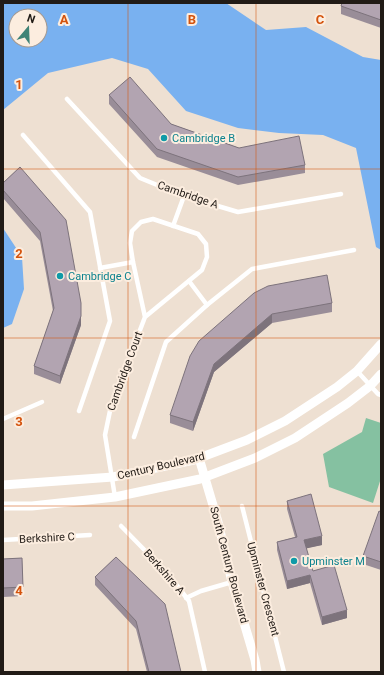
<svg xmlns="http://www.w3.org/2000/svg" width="384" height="675" viewBox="0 0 384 675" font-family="Roboto,sans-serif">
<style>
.green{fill:#85c1a1}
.water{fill:#79b1f0;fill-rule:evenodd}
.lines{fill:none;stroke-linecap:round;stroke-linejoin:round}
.service{stroke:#fff;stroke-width:4.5}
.minor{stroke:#fff;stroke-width:9}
.wall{fill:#998d98}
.shaded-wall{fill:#7d737c}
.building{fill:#b2a4b1;stroke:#7d737c}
.grid{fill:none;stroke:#d4530d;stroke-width:1;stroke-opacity:0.55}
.culture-dot{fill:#0f9aa8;stroke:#fceddf;stroke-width:1.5}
.labels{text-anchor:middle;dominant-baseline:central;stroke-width:4;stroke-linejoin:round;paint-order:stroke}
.culture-label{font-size:11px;fill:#0d838f;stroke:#fceddf;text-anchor:start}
.street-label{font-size:11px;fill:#211b16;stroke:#fceddf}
.grid-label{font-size:13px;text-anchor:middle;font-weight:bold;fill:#d4530d;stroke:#fceddf;stroke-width:4;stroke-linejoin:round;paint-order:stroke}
</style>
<rect width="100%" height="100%" fill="#eee0d2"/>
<!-- green -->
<path class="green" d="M366 418 381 423V478L373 503 329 487 323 454 362 432Z"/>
<!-- water -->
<g class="water">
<path d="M3 3H226L266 30 306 27 363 57 381 60V250L376 247 356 148 323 135 279 133 238 128 186 111 148 69 112 58 48 73 3 110ZM16 16H40V40H16Z"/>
<path d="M3 228 22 257 24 289 12 324 3 328Z"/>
</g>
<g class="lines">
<!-- service -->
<g class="service">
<path d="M67 99 140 178 184 196 238 212 341 194"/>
<path d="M23 135 90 212 110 321 79 411"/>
<path d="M173 226 184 196"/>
<path d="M100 268 133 262"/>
<path d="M189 281 207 305"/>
<path d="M357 371 378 394 381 395"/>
<path d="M3 419 42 402"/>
<path d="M134 437 166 342 207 305 252 269 354 250"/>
<path d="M115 497 105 435 111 406 145 317 133 262 130 243 132 231 141 222 153 219 198 234 206 244 207 257 202 270 145 317"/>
<path d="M242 506 284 672"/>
<path d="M121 526 168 574 189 601 205 672"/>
<path d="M3 540 90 535"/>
<path d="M186 598 201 591 232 582"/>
</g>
<!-- minor -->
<g class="minor">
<path d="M199 458 218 522 232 582 255 660 257 672"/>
<path d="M3 485 113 477 194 460 247 440 285 421 337 387 357 371 381 344"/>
<path d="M3 506H32L115 497 200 479 255 458 295 438 348 403 370 386 381 374"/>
</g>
</g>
<!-- wall -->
<g class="wall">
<path d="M381 3V28L341 14V6Z"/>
<path d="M109 95 171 124 239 148 305 165V173L238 185 157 157 109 104Z"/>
<path d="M20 167 81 303V325L60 384 34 374V366L53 311 40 241 3 198V183Z"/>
<path d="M268 286 332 303V312L272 323 214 372 193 431 170 423V415Z"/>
<path d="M287 501 322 545 306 548 313 571 347 618 322 625 310 583 287 589 277 550V542L295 537 287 509Z"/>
<path d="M381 512V570L363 564V556Z"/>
<path d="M116 557 181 672H147L136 629 95 585V577Z"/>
<path d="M22 558 23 596 3 597V559Z"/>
</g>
<!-- shaded-wall -->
<g class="shaded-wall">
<path d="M272 314V323L214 372 193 431V422L214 364Z"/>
<path d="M81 316V325L60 384V376Z"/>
<path d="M322 536V545L304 549V540Z"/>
<path d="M310 575V583L287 589V581Z"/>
<path d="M347 610V618L322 625V617Z"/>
</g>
<!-- building -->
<g class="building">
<path d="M342 3H381V20L341 6Z"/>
<path d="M130 77 171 124 239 148 299 136 305 165 238 177 157 149 109 95Z"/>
<path d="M20 167 66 220 81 303V316L60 376 34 366 54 308 40 232 3 190V183Z"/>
<path d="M327 275 332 303 272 314 214 364 193 422 170 415 190 356 199 341 254 293 268 286Z"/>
<path d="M311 494 322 536 304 540 313 571 334 565 347 610 322 617 310 575 287 581 277 542 297 537 287 501Z"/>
<path d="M379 511 381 512V562L363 556Z"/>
<path d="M116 557 165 604 181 672H149L136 621 95 577Z"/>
<path d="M22 558 23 587 3 588V559Z"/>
</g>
<!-- grid -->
<path class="grid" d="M128 3V672M256 3V672M3 169H381M3 338H381M3 506H381"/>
<!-- markers -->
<g class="culture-dot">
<circle cx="164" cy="138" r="4"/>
<circle cx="60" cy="276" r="4"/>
<circle cx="294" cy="561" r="4"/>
</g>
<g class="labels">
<!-- culture labels -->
<g class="culture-label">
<text x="172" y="138">Cambridge B</text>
<text x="68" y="276">Cambridge C</text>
<text x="302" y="561">Upminster M</text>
</g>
<!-- street labels -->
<g class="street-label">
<text transform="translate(188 195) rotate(19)">Cambridge A</text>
<text transform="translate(125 371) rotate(-70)">Cambridge Court</text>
<text transform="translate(161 466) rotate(-13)">Century Boulevard</text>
<text transform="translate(47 538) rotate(-3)">Berkshire C</text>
<text transform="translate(229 565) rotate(75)">South Century Boulevard</text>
<text transform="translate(164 572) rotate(49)">Berkshire A</text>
<text transform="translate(263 589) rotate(75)">Upminster Crescent</text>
</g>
</g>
<g class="grid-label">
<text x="64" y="24">A</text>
<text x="192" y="24">B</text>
<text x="320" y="24">C</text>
<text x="19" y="89">1</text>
<text x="19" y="258">2</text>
<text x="19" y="426">3</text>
<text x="19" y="595">4</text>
</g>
<!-- border -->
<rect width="384" height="675" fill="none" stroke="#211b16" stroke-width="8"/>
<!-- north arrow -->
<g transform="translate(28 28) rotate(19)"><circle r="19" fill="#fceddf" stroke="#a4998f"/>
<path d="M0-3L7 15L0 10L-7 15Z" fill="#408376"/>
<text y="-6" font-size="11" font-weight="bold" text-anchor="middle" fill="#211b16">N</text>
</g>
</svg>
